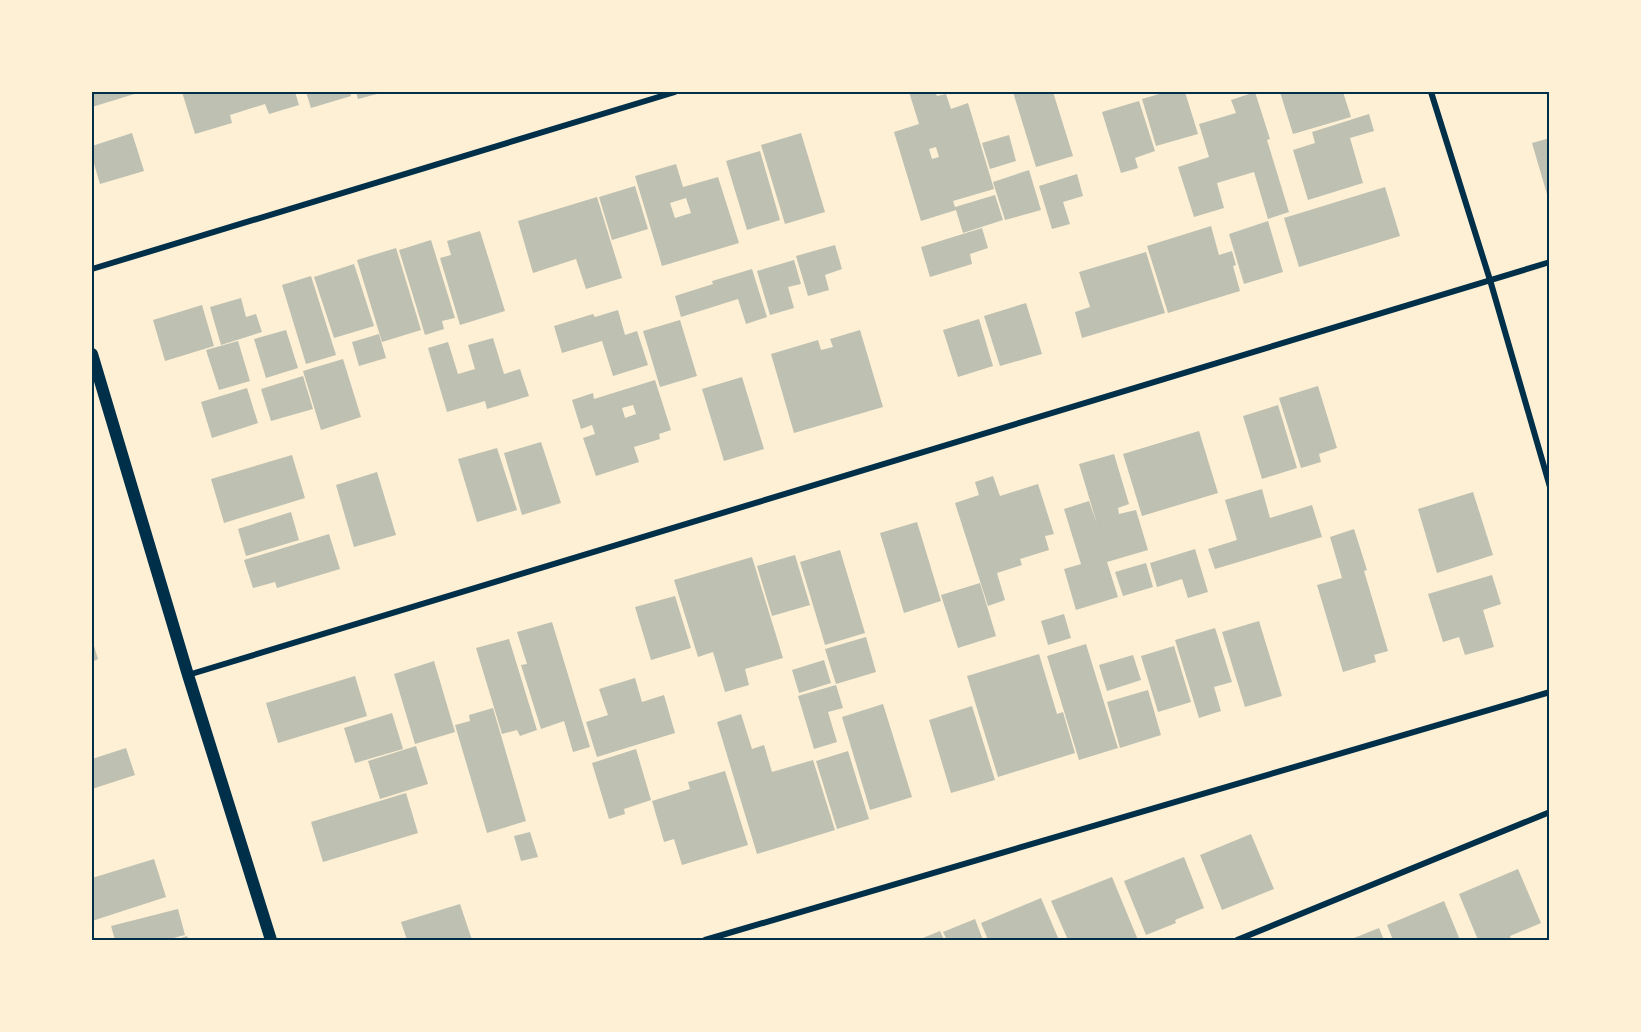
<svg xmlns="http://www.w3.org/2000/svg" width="1641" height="1032" viewBox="0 0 1641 1032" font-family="'Exo 2',sans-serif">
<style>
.building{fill:#bec0b2;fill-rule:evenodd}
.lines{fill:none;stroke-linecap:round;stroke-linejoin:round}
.minor{stroke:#003049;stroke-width:6}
.secondary{stroke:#003049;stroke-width:12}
.neatline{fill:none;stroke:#003049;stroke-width:2}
</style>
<rect width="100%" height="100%" fill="#fdf0d5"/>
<!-- building -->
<g class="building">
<path d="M92 92H141L92 107Z"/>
<path d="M182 92H295L299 105 269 114 265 104 230 115 232 123 195 134Z"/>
<path d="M306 92H350L351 96 311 108Z"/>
<path d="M356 92H376L377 94 358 99Z"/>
<path d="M909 92H935L937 96 946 94 951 109 968 103 994 189 953 201 955 207 995 195 1003 220 963 233 956 210 921 221 894 132 919 124ZM936 147 939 157 932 159 929 149Z"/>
<path d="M1013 92H1053L1073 156 1036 167Z"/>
<path d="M1166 92H1185L1198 134 1156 146 1142 99Z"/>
<path d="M1255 92 1270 139 1267 140 1289 212 1268 219 1254 172 1217 183 1224 208 1194 217 1178 167 1209 157 1199 124 1236 113 1231 100Z"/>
<path d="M1280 92H1343L1351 117 1293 134Z"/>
<path d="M1139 101 1155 151 1135 158 1138 168 1121 173 1102 112Z"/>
<path d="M1369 114 1374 131 1350 138 1363 183 1308 200 1293 150 1315 143 1312 132Z"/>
<path d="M132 133 144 171 100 184 92 157V146Z"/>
<path d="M801 133 825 212 785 224 761 145Z"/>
<path d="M1009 135 1016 161 990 169 982 143Z"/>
<path d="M1550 138V201H1549L1532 143Z"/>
<path d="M760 151 780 220 747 230 726 161Z"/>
<path d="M676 164 683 187 718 177 739 243 662 266 635 176ZM686 198 691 213 675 218 670 203Z"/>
<path d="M1029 170 1041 210 1005 220 993 182Z"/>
<path d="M1077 174 1083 196 1063 202 1070 224 1052 229 1039 186Z"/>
<path d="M635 186 648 229 612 240 599 197Z"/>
<path d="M1385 187 1400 236 1299 267 1284 218Z"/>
<path d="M597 197 622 278 586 289 576 259 533 273 518 221Z"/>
<path d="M1268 221 1283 272 1244 284 1229 234Z"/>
<path d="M1211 226 1219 255 1232 251 1236 265 1233 266 1240 291 1168 313 1147 246Z"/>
<path d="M982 228 988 248 970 254 972 264 930 277 921 247Z"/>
<path d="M480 231 505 311 460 325 440 258 451 255 447 241Z"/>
<path d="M431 240 455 318 442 321 444 329 425 335 399 250Z"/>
<path d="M835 245 842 269 825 275 829 290 808 296 796 256Z"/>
<path d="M396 248 421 330 382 342 357 260Z"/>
<path d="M1146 252 1165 313 1082 338 1075 312 1090 307 1079 272Z"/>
<path d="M794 260 801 284 788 287 794 308 770 315 757 271Z"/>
<path d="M354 264 374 326 334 338 314 277Z"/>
<path d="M752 269 767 317 746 324 738 299 681 317 675 296 713 284 712 281Z"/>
<path d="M311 276 336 355 306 364 282 285Z"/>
<path d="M241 298 246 317 256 314 262 332 221 345 210 307Z"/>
<path d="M1026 303 1042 354 1000 366 984 316Z"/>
<path d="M202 305 214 346 165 361 153 320Z"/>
<path d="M618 310 625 335 637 331 648 365 613 376 602 341 562 353 554 326 593 314 595 317Z"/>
<path d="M979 319 993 366 958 377 943 330Z"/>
<path d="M680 320 697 376 660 387 643 331Z"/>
<path d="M286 330 298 368 266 378 254 339Z"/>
<path d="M860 330 883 407 794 433 771 354 818 340 821 350 833 347 830 339Z"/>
<path d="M379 334 386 358 359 366 352 342Z"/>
<path d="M493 338 504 374 520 369 529 396 487 409 485 401 447 412 428 348 448 342 458 374 475 369 468 345Z"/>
<path d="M238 341 250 381 219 390 206 350Z"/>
<path d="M343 359 361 417 321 430 303 371Z"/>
<path d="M303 376 313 409 271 421 261 389Z"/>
<path d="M742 377 764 449 724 461 702 389Z"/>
<path d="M655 380 671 430 659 434 660 439 634 447 639 462 596 476 583 438 595 434 592 425 581 429 572 400 593 393 594 399ZM633 405 636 414 625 418 622 408Z"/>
<path d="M1318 386 1337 448 1319 454 1321 462 1301 468 1279 398Z"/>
<path d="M247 388 258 423 212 438 201 402Z"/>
<path d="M1278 405 1297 468 1262 479 1243 416Z"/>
<path d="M1199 431 1218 493 1142 516 1123 454Z"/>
<path d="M541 442 561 503 522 515 504 453Z"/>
<path d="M497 448 517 510 477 522 458 459Z"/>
<path d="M1114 454 1129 504 1118 508 1119 514 1136 510 1148 550 1107 562 1118 597 1076 610 1064 569 1081 564 1064 509 1089 501 1097 524 1079 464Z"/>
<path d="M292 455 305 498 224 523 211 479Z"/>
<path d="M377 472 396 535 354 547 336 485Z"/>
<path d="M993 476 1000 496 1038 484 1054 534 1045 536 1049 550 1020 559 1022 565 997 573 1005 600 988 606 955 503 979 495 975 482Z"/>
<path d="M1262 489 1270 518 1312 505 1322 537 1215 569 1208 549 1237 540 1225 500Z"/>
<path d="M1473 492 1493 555 1437 573 1418 509Z"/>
<path d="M291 512 299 540 246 556 238 529Z"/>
<path d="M917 522 941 601 904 613 880 533Z"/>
<path d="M1354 529 1367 570 1364 571 1388 651 1374 655 1376 662 1343 672 1317 585 1342 578 1330 537Z"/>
<path d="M329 534 340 569 277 588 275 582 253 588 244 560Z"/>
<path d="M1195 549 1208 592 1188 598 1182 579 1157 587 1150 563Z"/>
<path d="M840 550 865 633 825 645 800 562Z"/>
<path d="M795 555 810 605 772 616 757 566Z"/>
<path d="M752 557 783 658 745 669 749 685 725 692 713 652 698 657 674 580Z"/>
<path d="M1146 563 1153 587 1123 596 1115 572Z"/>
<path d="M1492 575 1501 604 1483 610 1494 647 1465 655 1459 637 1443 642 1428 594Z"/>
<path d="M980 583 996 636 958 648 941 595Z"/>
<path d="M675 596 691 648 651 660 635 607Z"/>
<path d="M1064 614 1071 638 1048 645 1041 621Z"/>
<path d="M1259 621 1282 696 1245 707 1222 632Z"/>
<path d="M552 622 590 747 573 752 564 721 541 729 521 665 527 664 517 632Z"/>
<path d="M1215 628 1232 682 1214 687 1221 711 1199 718 1175 640Z"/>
<path d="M866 637 876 672 836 684 825 649Z"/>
<path d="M92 639 98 659 92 662Z"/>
<path d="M509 639 537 730 520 736 517 730 502 734 476 648Z"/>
<path d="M1086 644 1118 748 1079 760 1047 656Z"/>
<path d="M1174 646 1191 702 1158 712 1141 656Z"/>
<path d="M1039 654 1057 714 1063 712 1075 753 998 777 967 676Z"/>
<path d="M1133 655 1141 680 1107 691 1099 665Z"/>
<path d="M824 660 831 683 799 693 792 670Z"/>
<path d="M434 661 455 732 415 744 394 674Z"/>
<path d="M355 676 367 716 278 743 266 703Z"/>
<path d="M635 678 642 702 664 695 675 733 597 757 586 722 608 715 599 689Z"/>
<path d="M836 685 843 708 828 712 837 742 814 749 798 696Z"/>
<path d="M1148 690 1161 735 1120 748 1107 702Z"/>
<path d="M883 704 912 797 870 810 842 717Z"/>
<path d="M972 706 995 780 951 793 929 720Z"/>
<path d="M493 708 526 821 487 833 455 725 470 721 469 715Z"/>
<path d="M392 713 403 749 355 763 344 728Z"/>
<path d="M741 714 752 749 764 745 772 772 813 760 835 830 757 854 717 722Z"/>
<path d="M416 746 428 784 380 799 368 761Z"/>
<path d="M126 748 135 775 92 789V759Z"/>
<path d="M636 749 651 800 624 809 625 814 609 819 592 763Z"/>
<path d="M848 751 869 819 837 829 816 761Z"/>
<path d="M725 771 748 845 682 865 674 839 664 842 652 801 690 789 688 782Z"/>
<path d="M406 793 418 833 323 862 311 822Z"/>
<path d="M530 832 538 857 521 861 514 836Z"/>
<path d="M1251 834 1274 889 1222 910 1200 855Z"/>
<path d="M1184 857 1204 908 1175 920 1176 923 1146 935 1124 881Z"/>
<path d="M154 859 166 897 92 921V878Z"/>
<path d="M1518 869 1541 923 1510 936 1511 940H1478L1459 894Z"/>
<path d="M1112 877 1138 940H1068L1051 901Z"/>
<path d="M1041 898 1059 940H988L981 923Z"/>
<path d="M1444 901 1460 940H1393L1387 925Z"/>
<path d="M460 904 472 940H407L401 922Z"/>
<path d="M178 909 185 935 166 940H115L111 926Z"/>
<path d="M975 919 983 940H947L943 932Z"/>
<path d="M1379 928 1384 940H1349Z"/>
<path d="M940 931 944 940H918Z"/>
<path d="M187 936 189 940H175Z"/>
</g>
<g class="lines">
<!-- minor -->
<g class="minor">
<path d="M1431 92 1490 280 1550 487"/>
<path d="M92 269 675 92"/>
<path d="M188 675 1550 262"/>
<path d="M705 940 1550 692"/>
<path d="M1237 940 1550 812"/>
</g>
<!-- secondary -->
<path class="secondary" d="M92 354 188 675 271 940"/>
</g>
<!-- border -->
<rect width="1641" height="1032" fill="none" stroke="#fdf0d5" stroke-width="186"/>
<rect x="93" y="93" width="1455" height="846" class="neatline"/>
</svg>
